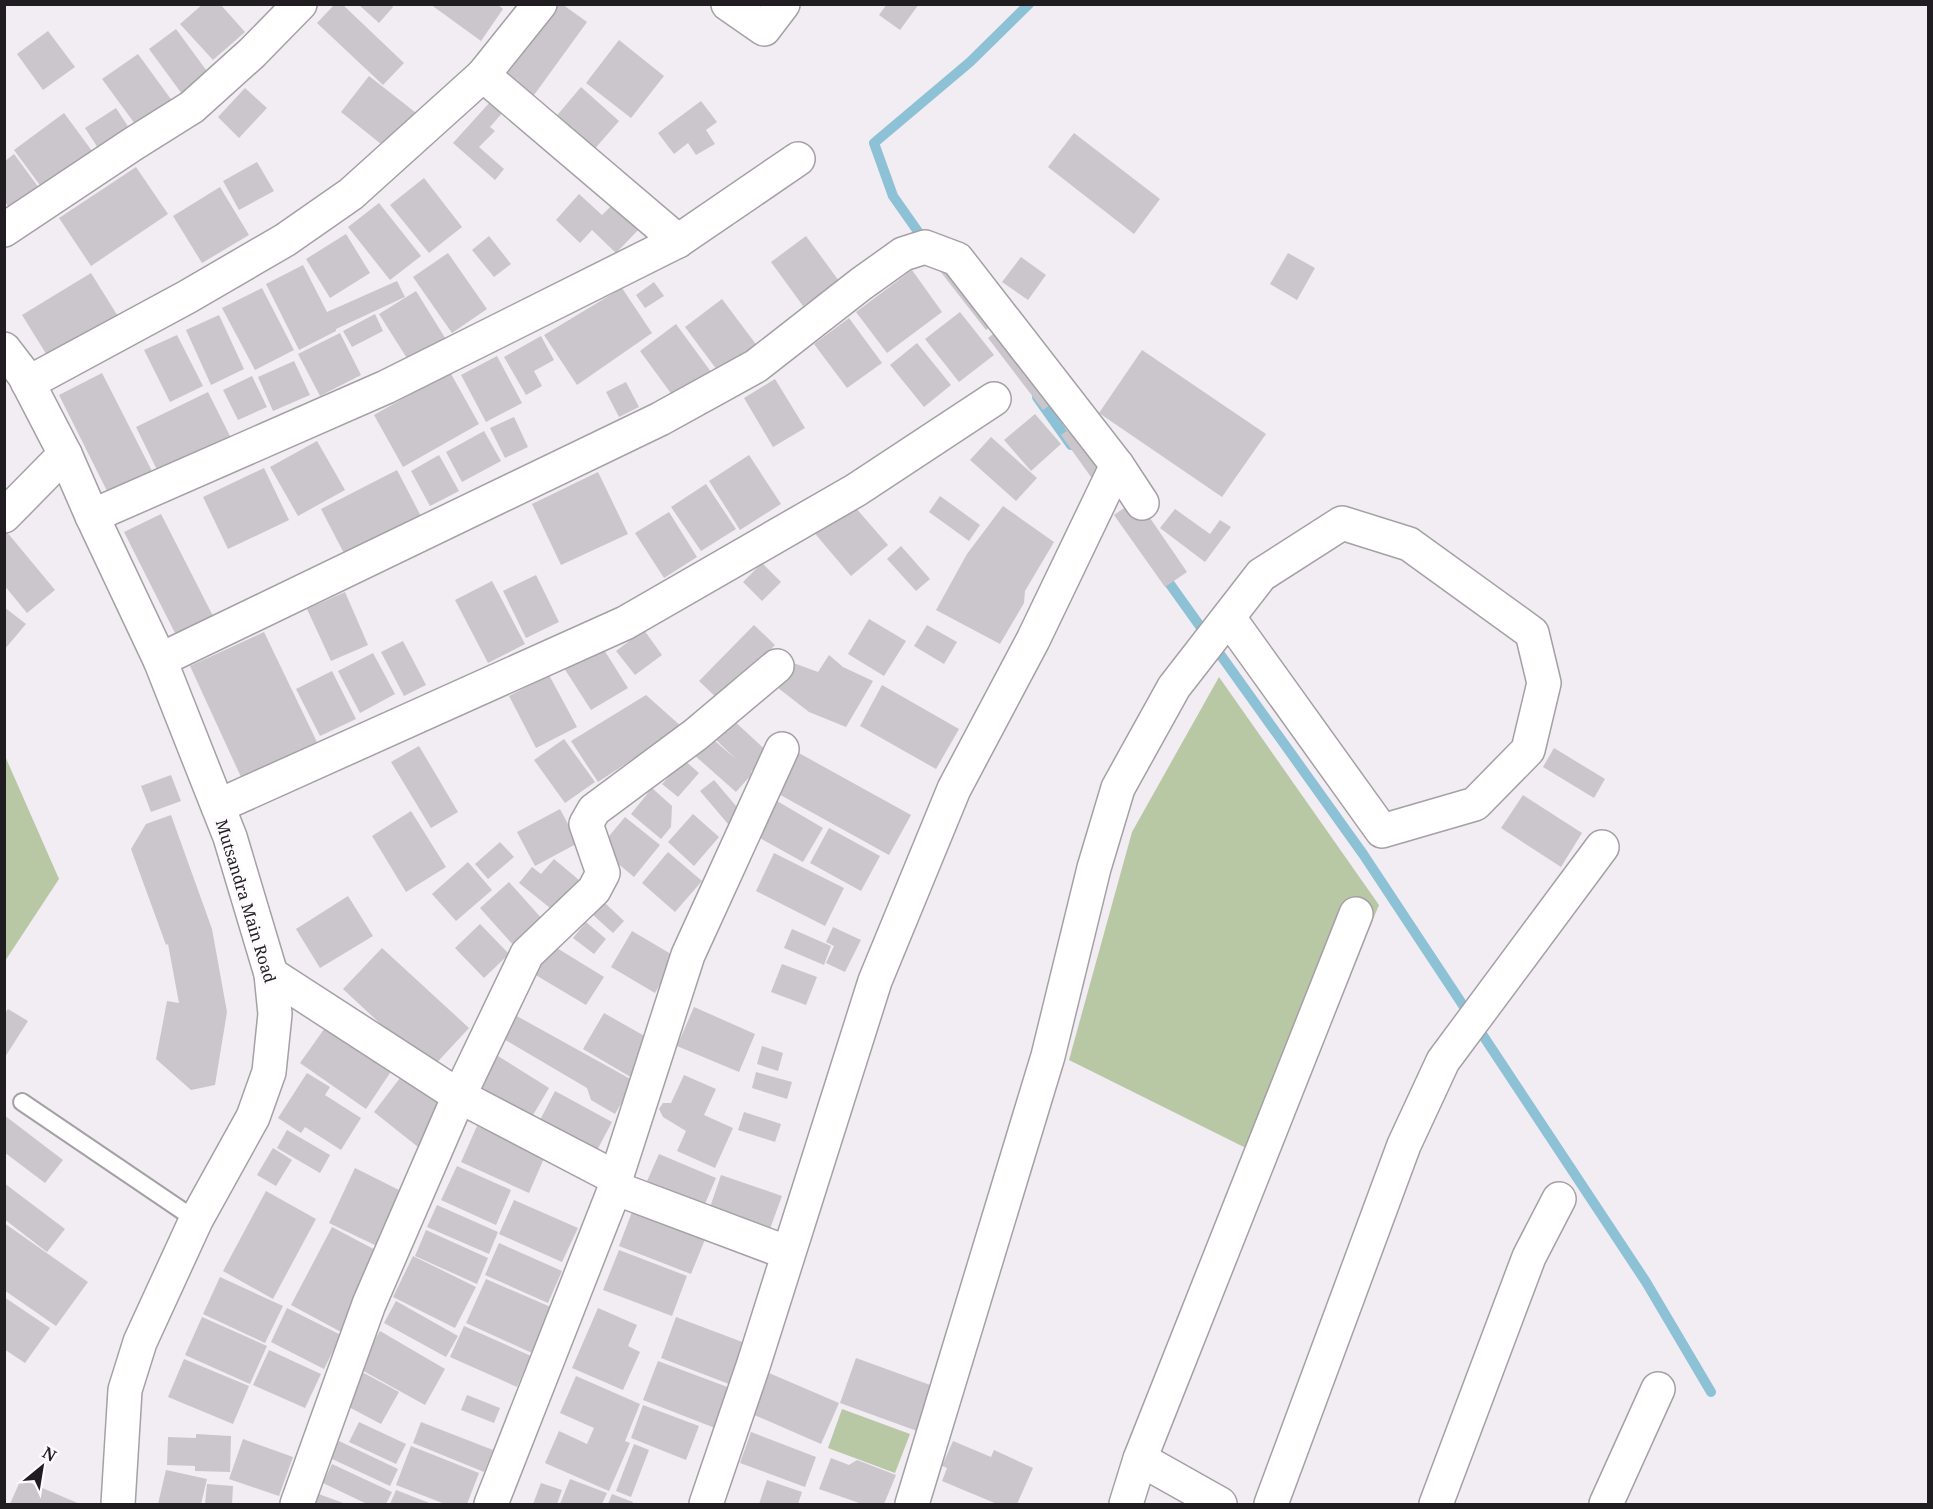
<svg xmlns="http://www.w3.org/2000/svg" width="1933" height="1509" viewBox="0 0 1933 1509" font-family="'Noto Serif',serif">
<style>
.green{fill:#b8c8a5}
.lines{fill:none;stroke-linecap:round;stroke-linejoin:round}
.stream{stroke:#8cc1d6;stroke-width:10}
.building{fill:#cbc6cc}
.lane-casing{stroke:#a5a0a6;stroke-width:20}
.street-casing{stroke:#a5a0a6;stroke-width:36}
.secondary-casing{stroke:#a5a0a6;stroke-width:36}
.lane{stroke:#fff;stroke-width:16}
.street{stroke:#fff;stroke-width:33}
.secondary{stroke:#fff;stroke-width:33}
.labels{text-anchor:middle;dominant-baseline:central;stroke-width:6;stroke-linejoin:round;paint-order:stroke}
.street-label{font-size:16px;fill:#1f1d1f;stroke:#fefbff}
</style>
<rect width="100%" height="100%" fill="#f2ecf3"/>
<!-- green -->
<g class="green">
<path d="M1219 677 1379 905 1272 1161 1069 1060 1132 832Z"/>
<path d="M5 756 59 879 5 961H4Z"/>
<path d="M842 1409 910 1434 895 1473 828 1448Z"/>
</g>
<g class="lines">
<!-- stream -->
<g class="stream">
<path d="M926 243 893 196 874 143 970 62 1029 4"/>
<path d="M1037 397 1071 445"/>
<path d="M1162 573 1363 854 1646 1282 1711 1392"/>
</g>
</g>
<!-- building -->
<g class="building">
<path d="M203 4H220L245 32 213 60 180 24Z"/>
<path d="M335 4H342L404 63 383 85 317 23Z"/>
<path d="M358 4H391L393 7 379 23Z"/>
<path d="M430 4H497L503 9 481 41Z"/>
<path d="M549 4H562L587 22 529 102 496 79Z"/>
<path d="M887 4H919L900 30 879 15Z"/>
<path d="M176 29 209 74 182 94 149 49Z"/>
<path d="M48 31 75 67 43 90 17 54Z"/>
<path d="M619 40 664 76 631 118 586 83Z"/>
<path d="M138 54 173 102 138 128 102 79Z"/>
<path d="M369 76 420 116 391 152 341 112Z"/>
<path d="M581 87 619 121 592 152 554 119Z"/>
<path d="M245 88 267 108 239 138 218 117Z"/>
<path d="M491 101 503 112 490 127 495 131 479 147 504 169 495 180 453 143Z"/>
<path d="M701 101 717 122 706 130 715 144 696 155 688 143 674 154 658 133Z"/>
<path d="M116 108 131 131 100 151 85 128Z"/>
<path d="M64 113 95 155 45 192 14 150Z"/>
<path d="M1074 133 1160 199 1134 234 1048 167Z"/>
<path d="M14 154 42 192 13 213 5 202V161Z"/>
<path d="M257 162 274 191 239 210 223 181Z"/>
<path d="M136 167 168 214 91 266 59 218Z"/>
<path d="M424 178 462 227 429 253 390 205Z"/>
<path d="M220 187 249 235 202 263 173 216Z"/>
<path d="M579 194 602 215 615 202 641 227 616 253 592 230 580 243 556 220Z"/>
<path d="M379 203 421 256 390 280 348 227Z"/>
<path d="M346 234 370 273 330 298 306 259Z"/>
<path d="M489 236 511 264 494 277 472 250Z"/>
<path d="M806 236 839 281 803 306 771 262Z"/>
<path d="M448 253 487 309 452 333 413 277Z"/>
<path d="M1288 253 1315 268 1297 300 1270 284Z"/>
<path d="M1021 257 1046 275 1028 300 1002 282Z"/>
<path d="M955 260 1000 319 986 330 940 271Z"/>
<path d="M303 265 327 312 397 281 405 297 336 329V331L299 350 266 284Z"/>
<path d="M912 270 942 312 887 353 856 312Z"/>
<path d="M91 273 119 318 50 360 22 315Z"/>
<path d="M654 282 664 296 645 308 636 295Z"/>
<path d="M262 288 294 350 255 370 222 308Z"/>
<path d="M622 288 652 333 577 385 544 335Z"/>
<path d="M416 291 447 341 410 363 379 314Z"/>
<path d="M722 299 758 347 720 374 685 327Z"/>
<path d="M960 312 994 355 959 382 925 339Z"/>
<path d="M375 314 383 331 352 347 343 331Z"/>
<path d="M219 315 244 369 211 385 186 330Z"/>
<path d="M849 318 882 363 847 388 814 344Z"/>
<path d="M676 324 714 376 678 403 640 351Z"/>
<path d="M1004 325 1060 398 1043 410 988 338Z"/>
<path d="M340 333 361 375 320 396 298 354Z"/>
<path d="M177 335 203 386 170 402 144 350Z"/>
<path d="M541 336 554 360 534 371 542 386 526 395 504 357Z"/>
<path d="M917 343 951 385 924 407 890 365Z"/>
<path d="M1142 350 1266 434 1222 497 1099 413Z"/>
<path d="M497 356 522 403 486 422 461 375Z"/>
<path d="M294 361 310 395 273 411 258 377Z"/>
<path d="M450 372 479 424 403 467 374 415Z"/>
<path d="M102 373 157 481 113 503 59 395Z"/>
<path d="M252 376 267 407 238 420 223 390Z"/>
<path d="M775 379 805 428 773 447 744 398Z"/>
<path d="M626 382 639 407 619 417 606 392Z"/>
<path d="M208 392 236 448 163 482 136 427Z"/>
<path d="M1035 414 1061 444 1031 471 1004 440Z"/>
<path d="M514 417 528 447 505 458 490 428Z"/>
<path d="M1078 423 1113 472 1096 484 1061 435Z"/>
<path d="M484 431 501 461 462 482 446 452Z"/>
<path d="M991 437 1037 478 1016 501 970 460Z"/>
<path d="M317 441 345 490 298 516 270 467Z"/>
<path d="M439 455 459 491 430 506 411 471Z"/>
<path d="M749 455 781 504 740 530 709 481Z"/>
<path d="M264 468 289 520 228 549 203 497Z"/>
<path d="M397 470 424 522 348 561 321 509Z"/>
<path d="M598 472 628 534 561 565 532 504Z"/>
<path d="M706 484 736 529 701 551 671 507Z"/>
<path d="M940 496 980 525 969 541 929 512Z"/>
<path d="M848 499 888 545 851 576 812 530Z"/>
<path d="M1137 499 1187 572 1165 587 1114 515Z"/>
<path d="M1003 506 1054 542 1025 591 1024 603 1000 644 936 610 967 554Z"/>
<path d="M1175 509 1210 534 1220 520 1231 527 1205 562 1160 528Z"/>
<path d="M669 512 697 557 664 578 635 533Z"/>
<path d="M161 514 213 616 176 635 124 532Z"/>
<path d="M6 531 55 590 27 613 4 585V532Z"/>
<path d="M901 546 930 579 916 591 887 559Z"/>
<path d="M762 563 781 582 762 601 743 582Z"/>
<path d="M536 575 559 622 526 638 503 591Z"/>
<path d="M492 581 525 644 488 663 455 600Z"/>
<path d="M345 592 368 645 331 661 307 609Z"/>
<path d="M4 607 26 624 4 650Z"/>
<path d="M869 619 906 641 884 676 848 654Z"/>
<path d="M754 625 775 645 720 701 699 681Z"/>
<path d="M927 625 957 642 944 664 914 646Z"/>
<path d="M644 630 662 655 635 675 616 651Z"/>
<path d="M264 632 317 742 241 777 190 666Z"/>
<path d="M403 641 426 685 404 696 381 652Z"/>
<path d="M601 645 628 688 591 710 564 668Z"/>
<path d="M373 653 395 694 360 713 338 671Z"/>
<path d="M829 655 843 667 873 681 846 727 809 712 773 684 788 661 818 672Z"/>
<path d="M332 671 356 719 320 736 296 689Z"/>
<path d="M549 675 577 727 536 748 509 696Z"/>
<path d="M882 685 959 729 936 769 860 726Z"/>
<path d="M646 695 682 727 598 782 571 741Z"/>
<path d="M732 719 769 753 751 772 752 774 736 792 693 754 709 736 737 760 714 738Z"/>
<path d="M564 739 595 782 565 803 534 760Z"/>
<path d="M419 746 458 812 431 828 391 762Z"/>
<path d="M1554 748 1605 779 1594 798 1543 767Z"/>
<path d="M797 752 911 815 889 855 775 792Z"/>
<path d="M684 760 699 773 678 797 662 784Z"/>
<path d="M171 775 181 801 151 812 141 786Z"/>
<path d="M714 780 742 813 728 824 700 791Z"/>
<path d="M652 788 672 806 671 827 661 839 631 814Z"/>
<path d="M1523 795 1582 833 1561 867 1501 828Z"/>
<path d="M772 798 823 828 803 862 751 833Z"/>
<path d="M560 809 578 843 535 866 517 832Z"/>
<path d="M411 811 446 867 406 892 372 836Z"/>
<path d="M693 814 719 837 694 866 668 842Z"/>
<path d="M171 815 212 929 227 1012 215 1085 191 1090 156 1059 167 1001 179 1003 168 944 166 945 131 849 146 824Z"/>
<path d="M625 817 660 845 634 877 599 848Z"/>
<path d="M829 828 880 856 861 891 810 863Z"/>
<path d="M500 842 514 857 488 879 475 864Z"/>
<path d="M668 852 702 881 675 912 642 883Z"/>
<path d="M774 853 844 888 825 926 756 891Z"/>
<path d="M554 859 585 885 560 916 519 883 532 867 541 874Z"/>
<path d="M468 862 492 890 456 921 432 894Z"/>
<path d="M509 882 544 921 515 947 480 908Z"/>
<path d="M348 896 373 936 320 968 296 929Z"/>
<path d="M605 903 624 921 613 933 593 915Z"/>
<path d="M586 922 606 939 594 954 573 938Z"/>
<path d="M480 924 509 954 484 978 455 948Z"/>
<path d="M833 927 861 940 845 972 826 963 834 946 826 942Z"/>
<path d="M792 929 831 946 824 965 784 948Z"/>
<path d="M632 931 676 957 655 993 611 967Z"/>
<path d="M552 945 604 977 586 1005 534 974Z"/>
<path d="M382 948 469 1028 430 1070 343 989Z"/>
<path d="M782 964 817 977 806 1005 771 992Z"/>
<path d="M694 1007 755 1034 739 1072 677 1046Z"/>
<path d="M8 1009 28 1021 5 1057V1013Z"/>
<path d="M604 1013 655 1042 634 1079 583 1049Z"/>
<path d="M515 1015 634 1081 615 1114 591 1100 587 1088 502 1038Z"/>
<path d="M327 1025 392 1070 366 1109 300 1063Z"/>
<path d="M762 1046 783 1053 778 1071 757 1064Z"/>
<path d="M498 1056 549 1088 530 1120 478 1088Z"/>
<path d="M756 1072 792 1082 787 1099 752 1088Z"/>
<path d="M307 1073 330 1087 325 1095 361 1118 341 1150 305 1127 301 1133 278 1118Z"/>
<path d="M403 1074 447 1108 418 1147 374 1112Z"/>
<path d="M684 1075 716 1089 704 1115 733 1128 715 1168 677 1151 686 1131 663 1117 659 1109 663 1103H671Z"/>
<path d="M555 1091 612 1122 595 1154 538 1124Z"/>
<path d="M744 1112 781 1124 775 1142 738 1130Z"/>
<path d="M4 1115 63 1160 45 1183 4 1152Z"/>
<path d="M477 1126 545 1156 529 1193 461 1162Z"/>
<path d="M287 1130 330 1155 320 1173 277 1148Z"/>
<path d="M273 1148 292 1160 276 1186 257 1175Z"/>
<path d="M659 1154 716 1178 701 1213 644 1188Z"/>
<path d="M457 1166 511 1190 496 1225 441 1200Z"/>
<path d="M355 1168 409 1195 383 1249 329 1223Z"/>
<path d="M721 1175 782 1196 767 1237 707 1216Z"/>
<path d="M4 1183 65 1229 47 1252 4 1219Z"/>
<path d="M266 1191 316 1219 273 1299 223 1271Z"/>
<path d="M514 1200 578 1228 562 1262 499 1234Z"/>
<path d="M635 1204 708 1232 691 1274 619 1246Z"/>
<path d="M437 1205 498 1232 489 1254 427 1227Z"/>
<path d="M4 1223 88 1282 56 1326 4 1290Z"/>
<path d="M332 1227 383 1254 341 1332 291 1305Z"/>
<path d="M426 1230 488 1258 477 1284 415 1256Z"/>
<path d="M499 1243 562 1271 548 1303 485 1275Z"/>
<path d="M619 1250 687 1276 672 1316 603 1290Z"/>
<path d="M413 1256 476 1287 455 1328 393 1297Z"/>
<path d="M220 1277 283 1306 265 1343 203 1314Z"/>
<path d="M486 1279 553 1308 532 1353 466 1323Z"/>
<path d="M4 1297 50 1328 25 1363 4 1349Z"/>
<path d="M396 1301 458 1336 446 1357 384 1323Z"/>
<path d="M287 1308 341 1335 324 1369 271 1342Z"/>
<path d="M598 1308 637 1325 628 1346 640 1352 623 1390 572 1368Z"/>
<path d="M202 1317 267 1346 250 1384 185 1355Z"/>
<path d="M676 1317 745 1343 729 1384 661 1358Z"/>
<path d="M464 1326 531 1356 517 1387 450 1357Z"/>
<path d="M380 1331 445 1369 425 1405 358 1368Z"/>
<path d="M269 1350 321 1374 305 1408 253 1385Z"/>
<path d="M856 1358 933 1386 917 1431 840 1403Z"/>
<path d="M184 1359 249 1386 233 1424 168 1397Z"/>
<path d="M658 1361 730 1388 715 1428 643 1400Z"/>
<path d="M362 1372 399 1392 381 1424 345 1405Z"/>
<path d="M769 1373 839 1403 821 1444 752 1414Z"/>
<path d="M576 1376 640 1404 625 1441 630 1443 609 1491 545 1463 559 1431 587 1444 594 1428 560 1413Z"/>
<path d="M467 1395 500 1408 494 1423 461 1410Z"/>
<path d="M643 1405 699 1426 686 1460 631 1438Z"/>
<path d="M359 1422 406 1444 396 1464 349 1442Z"/>
<path d="M421 1422 493 1450 484 1472 413 1443Z"/>
<path d="M751 1432 816 1457 805 1487 740 1463Z"/>
<path d="M196 1434 231 1436 230 1472 195 1471V1466L167 1465 168 1437 196 1438Z"/>
<path d="M243 1439 293 1457 279 1496 229 1479Z"/>
<path d="M339 1441 398 1469 390 1486 330 1458Z"/>
<path d="M953 1441 991 1457 994 1450 1033 1468 1017 1504H997L942 1481 947 1468 942 1466Z"/>
<path d="M634 1444 649 1450 631 1497 616 1491Z"/>
<path d="M411 1446 479 1473 467 1504H445L396 1485Z"/>
<path d="M831 1458 849 1465 857 1460 896 1475 884 1504H862L819 1489Z"/>
<path d="M332 1464 392 1492 386 1504H367L323 1483Z"/>
<path d="M166 1470 207 1479 201 1504H158Z"/>
<path d="M21 1479 80 1504H10Z"/>
<path d="M570 1479 607 1493 602 1504H560Z"/>
<path d="M767 1480 802 1492 798 1504H759Z"/>
<path d="M541 1483 562 1490 557 1504H533Z"/>
<path d="M207 1484 233 1486 232 1504H205Z"/>
<path d="M396 1490 432 1504H390Z"/>
<path d="M316 1493 346 1504H311Z"/>
<path d="M612 1494 633 1502 632 1504H608Z"/>
</g>
<g class="lines">
<!-- lane casing -->
<g class="lane-casing">
<path id="lane" d="M22 1102 196 1220"/>
</g>
<!-- street casing -->
<g class="street-casing">
<g id="street">
<path d="M728 4 764 29 783 4"/>
<path d="M483 75 678 241"/>
<path d="M4 230 133 144 192 107 252 53 300 4"/>
<path d="M28 383 187 297 285 240 351 194 483 75 540 4"/>
<path d="M4 516 65 454"/>
<path d="M92 516 386 387 678 241 798 159"/>
<path d="M160 660 660 419 756 366 861 284 903 254 925 247 957 259 1117 465 1142 503"/>
<path d="M218 806 625 623 856 490 994 399"/>
<path d="M271 974 459 1096 616 1178"/>
<path d="M615 1188 788 1253"/>
<path d="M1140 1459 1220 1504"/>
<path d="M297 1504 369 1304 459 1096 527 954 594 890 603 873 586 824 594 810 695 735 777 666"/>
<path d="M491 1504 615 1188 616 1178 688 955 782 749"/>
<path d="M706 1504 754 1363 875 981 954 789 1033 640 1117 465"/>
<path d="M912 1504 1048 1056 1094 868 1118 788 1174 687 1261 575 1342 523 1409 544 1532 633 1544 683 1528 750 1475 804 1382 831 1229 618"/>
<path d="M1126 1504 1140 1459 1356 914"/>
<path d="M1271 1504 1404 1145 1443 1061 1602 847"/>
<path d="M1436 1504 1529 1257 1559 1199"/>
<path d="M1606 1504 1658 1389"/>
</g>
</g>
<!-- secondary casing -->
<g class="secondary-casing">
<path id="secondary" d="M4 349 24 375 65 454 92 516 160 660 230 837 271 974 275 1014 269 1072 253 1117 196 1220 140 1342 125 1390 118 1504"/>
</g>
<!-- lane -->
<use href="#lane" class="lane"/>
<!-- street -->
<use href="#street" class="street"/>
<!-- secondary -->
<use href="#secondary" class="secondary"/>
</g>
<g class="labels">
<!-- street labels -->
<g class="street-label">
<text transform="translate(246 901) rotate(73)">Mutsandra Main Road</text>
</g>
</g>
<!-- border -->
<rect width="1933" height="1509" fill="none" stroke="#1f1d1f" stroke-width="12"/>
<!-- north arrow -->
<g transform="translate(42 1467) rotate(30)" stroke="#fefbff" stroke-width="4.5" paint-order="stroke">
<path d="M0-4.5L10 22L0 15L-10 22Z" fill="#1f1d1f"/>
<text y="-9" font-size="16" font-weight="bold" text-anchor="middle" fill="#1f1d1f">N</text>
</g>
</svg>
